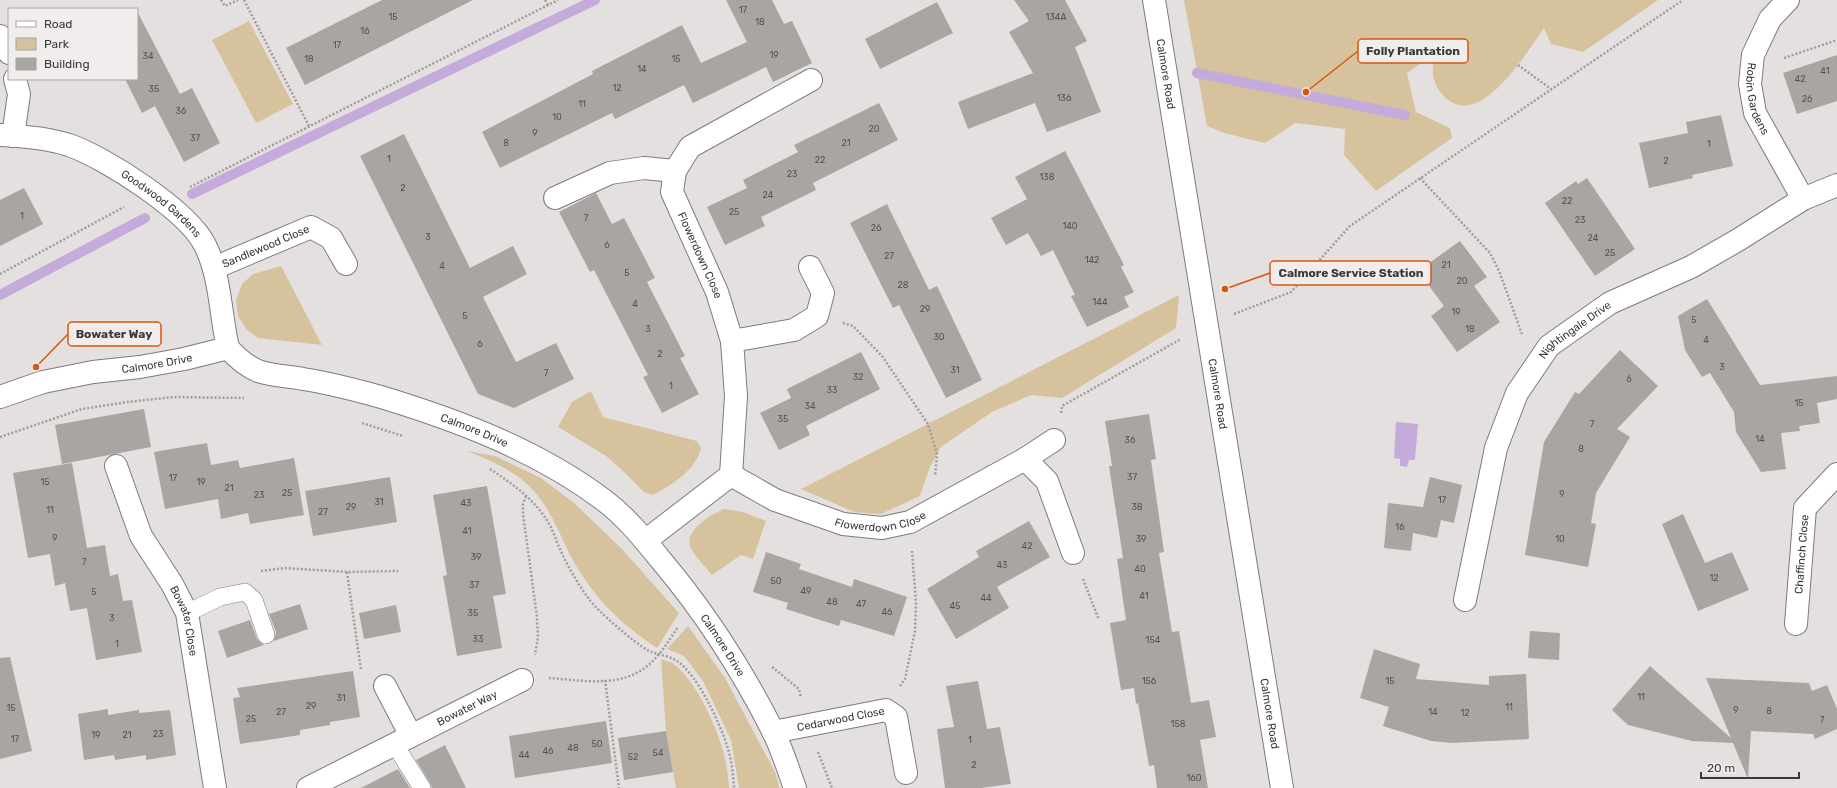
<svg xmlns="http://www.w3.org/2000/svg" width="1837" height="788" viewBox="0 0 1837 788" font-family="Rubik,sans-serif">
<style>
.green{fill:#d6c39d}
.water{fill:#c4abdb}
.lines{fill:none;stroke-linecap:round;stroke-linejoin:round}
.stream{stroke:#c4abdb;stroke-width:10}
.building{fill:#a9a5a3}
.lane-casing{stroke:#7f7a7b;stroke-width:18}
.street-casing{stroke:#7f7a7b;stroke-width:24}
.secondary-casing{stroke:#7f7a7b;stroke-width:24}
.path{stroke:#a09c9c;stroke-width:2.5;stroke-dasharray:2 2;stroke-linecap:butt}
.lane{stroke:#fff;stroke-width:17}
.street{stroke:#fff;stroke-width:22}
.secondary{stroke:#fff;stroke-width:22}
.labels{text-anchor:middle;dominant-baseline:central;stroke-width:3;stroke-linejoin:round;paint-order:stroke}
.number-label{font-size:9px;fill:#565353}
.street-label{font-size:11px;fill:#3a3838;stroke:#f2eded}
.leader{fill:none;stroke:#d75610;stroke-width:1.5}
.callout-dot{fill:#d75610;stroke:#f2eded;stroke-width:1.5}
.callout{fill:#f2eded;stroke:#d75610;stroke-width:1.5}
.callout-label{font-size:12px;text-anchor:middle;font-weight:bold;fill:#3a3838}
</style>
<rect width="100%" height="100%" fill="#e5e0e0"/>
<!-- green -->
<g class="green">
<path d="M1184 0H1658L1583 52 1551 44 1544 28C1528 50 1483 127 1448 100 1438 92 1431 79 1433 65 1434 61 1437 55 1438 51L1407 73 1416 112 1450 128 1452 138 1376 191 1344 155 1345 129 1295 123 1265 143 1224 133 1207 126Z"/>
<path d="M249 21 293 104 256 123 212 40Z"/>
<path d="M281 266 322 345 258 338 247 330 238 316 236 300 242 284 253 274Z"/>
<path d="M1179 295 1176 328 1062 398 1031 395 992 412 967 429 941 447 930 467 920 496 881 514 854 512 801 489Z"/>
<path d="M591 391 603 417 697 441 701 448C695 471 673 484 653 495L644 492 622 470 606 456 558 427 572 402Z"/>
<path d="M467 451 495 456 541 478 574 503 621 548 679 613 657 648C617 621 593 597 570 555 558 530 548 504 528 485 510 468 488 460 467 451Z"/>
<path d="M724 509 743 512 766 521 753 559 741 555 712 575C705 566 695 557 691 548 682 531 712 514 724 509Z"/>
<path d="M688 626 725 678 776 774 779 788H739L731 740 703 681 684 656 667 649Z"/>
<path d="M661 659C665 661 672 662 675 665 698 683 721 735 726 763 728 771 728 780 729 788H676L666 731Z"/>
</g>
<!-- water -->
<path class="water" d="M1396 422 1418 424 1415 460H1409L1407 467 1400 466V459L1394 458Z"/>
<g class="lines">
<!-- stream -->
<g class="stream">
<path d="M1197 73 1405 115"/>
<path d="M192 194 595 0"/>
<path d="M0 295 145 218"/>
</g>
</g>
<!-- building -->
<g class="building">
<path d="M382 0H473L305 85 286 48Z"/>
<path d="M726 0H772L784 24 792 21 812 63 773 82 766 67 693 103 684 85 615 119 612 113 500 168 482 132 593 74 592 71 682 25 701 63 747 42Z"/>
<path d="M1014 0H1065L1087 41 1075 47 1101 112 1047 132 1035 103 968 129 958 102 1033 73 1009 32 1029 21Z"/>
<path d="M937 2 953 33 880 69 865 39Z"/>
<path d="M137 11 180 94 192 88 220 143 184 162 155 106 142 113 125 79H137Z"/>
<path d="M1837 55V101L1797 114 1783 73Z"/>
<path d="M879 103 898 140 813 183 816 190 761 217 765 226 725 245 707 207 747 188 743 180 798 152 794 145Z"/>
<path d="M1721 115 1733 166 1692 175 1693 178 1649 188 1639 143 1688 133 1686 122Z"/>
<path d="M404 134 470 268 513 246 527 274 483 297 516 362 556 343 574 379 514 408 478 394 360 156Z"/>
<path d="M1065 151 1124 265 1121 267 1134 292 1124 297 1129 307 1087 327 1071 296 1075 295 1053 250 1041 256 1028 233 1006 245 991 218 1027 199 1015 177Z"/>
<path d="M1587 178 1635 249 1595 276 1545 203 1576 181 1578 184Z"/>
<path d="M24 188 43 224 0 246V200Z"/>
<path d="M596 193 612 224 624 218 655 278 647 282 685 356 680 358 699 394 662 413 643 377 648 375 594 270 590 272 559 212Z"/>
<path d="M887 204 929 290 937 286 982 380 946 398 899 305 893 308 850 223Z"/>
<path d="M1460 241 1487 277 1474 286 1500 322 1457 352 1431 316 1444 306 1418 271Z"/>
<path d="M1707 299 1760 385 1837 376V399L1817 403 1820 423 1799 426 1800 431 1781 433 1786 469 1761 472 1736 432 1734 412 1710 373 1702 377 1685 350 1678 316Z"/>
<path d="M1620 350 1658 386 1617 429 1630 437 1596 493 1591 523 1596 524 1588 567 1525 555 1544 442 1575 392 1579 394Z"/>
<path d="M861 352 880 389 806 426 810 435 779 450 760 413 791 398 787 389Z"/>
<path d="M144 409 151 447 62 464 55 425Z"/>
<path d="M1149 414 1156 459 1151 460 1164 552 1159 553 1172 632 1179 631 1191 703 1209 700 1216 737 1200 740 1208 788H1157L1154 765 1149 766 1138 703 1136 704 1134 688 1121 690 1110 623 1126 620 1117 559 1123 558 1109 466H1112L1105 421Z"/>
<path d="M207 443 211 465 238 460 240 468 294 458 304 515 250 524 248 513 221 519 218 499 165 509 154 452Z"/>
<path d="M72 463 87 548 105 545 110 576 118 574 123 601 132 600 142 652 96 660 87 608 70 611 65 583 55 586 50 554 28 558 13 473Z"/>
<path d="M390 477 397 522 313 536 305 491Z"/>
<path d="M1430 477 1462 485 1454 523 1441 520 1437 538 1413 533 1411 551 1384 548 1388 503 1423 507Z"/>
<path d="M487 486 506 594 493 596 502 648 457 656 443 576 447 575 433 495Z"/>
<path d="M1683 514 1705 563 1732 552 1749 590 1698 611 1662 524Z"/>
<path d="M1029 521 1050 557 997 587 1009 608 956 639 927 589 979 557 976 551Z"/>
<path d="M766 552 801 564 799 569 852 587 854 579 907 597 894 636 841 620 839 626 786 609 788 603 753 592Z"/>
<path d="M300 604 308 629 274 641 276 632 269 614Z"/>
<path d="M396 605 401 632 364 639 359 613Z"/>
<path d="M250 620 257 639 264 645 227 658 218 631Z"/>
<path d="M1530 631 1560 633 1559 660 1528 658Z"/>
<path d="M1374 649 1420 664 1416 679 1489 685V676L1526 674 1529 739 1452 743 1431 741 1383 726 1389 707 1360 698Z"/>
<path d="M10 657 32 751 0 759V658Z"/>
<path d="M1650 666 1731 738 1706 678 1809 683 1812 691 1827 685 1837 709V729L1815 739 1813 734 1751 731 1748 779 1733 743 1692 741 1628 725 1612 710Z"/>
<path d="M353 671 360 717 330 722V725L300 730V735L240 744 233 698 240 697 237 688Z"/>
<path d="M978 681 987 729 1000 727 1011 784 981 788H945L937 729 954 727 946 686Z"/>
<path d="M108 709V715L139 710V713L170 710 176 755 146 760V755L115 760 114 755 84 760 78 714Z"/>
<path d="M606 721 612 763 515 778 509 736Z"/>
<path d="M666 731 673 772 624 780 618 738Z"/>
<path d="M445 745 466 788H432L430 783 416 760Z"/>
<path d="M398 769 410 788H361Z"/>
</g>
<g class="lines">
<!-- lane casing -->
<g class="lane-casing">
<g id="lane">
<path d="M187 613 220 597 245 592 254 600 266 635"/>
<path d="M395 745 422 788"/>
</g>
</g>
<!-- street casing -->
<g class="street-casing">
<g id="street">
<path id="s1" d="M1788 0 1770 19 1753 55 1750 84 1755 113 1803 199"/>
<path d="M0 36 9 53"/>
<path id="s2" d="M811 80 690 147 675 171 672 192 717 292 732 341 736 396 731 475 775 500 843 524 882 528 910 522 1025 459 1054 440"/>
<path id="s3" d="M0 135C23 136 47 138 69 145 106 158 187 210 205 245 221 278 220 313 228 348"/>
<path d="M13 136 19 94 15 79"/>
<path d="M555 198 610 173 644 168 675 171"/>
<path id="s4" d="M214 268 311 227 331 238 346 264"/>
<path d="M732 341 794 330 817 316 823 293 810 267"/>
<path d="M1025 459 1047 481 1073 553"/>
<path id="s5" d="M116 466 141 536 172 584 187 613 215 788"/>
<path d="M645 541 731 475"/>
<path id="s6" d="M1465 600 1496 448 1517 393 1549 346 1610 303 1691 267 1738 240 1803 199 1837 185"/>
<path id="s7" d="M1796 624 1805 508 1837 474"/>
<path d="M385 686 411 736"/>
<path id="s8" d="M773 732 886 710 896 717 906 773"/>
<path id="s9" d="M308 788 522 680"/>
</g>
</g>
<!-- secondary casing -->
<g class="secondary-casing">
<g id="secondary">
<path id="s10" d="M1154 0 1282 788"/>
<path id="s11" d="M0 397 43 382 93 372 140 367 184 359 228 348C237 358 246 366 258 371 272 376 289 376 303 379 329 383 356 390 381 397 460 421 539 451 605 501 626 517 644 539 660 559 704 611 742 670 773 731 782 749 788 769 795 788"/>
</g>
</g>
<!-- path -->
<g class="path">
<path d="M221 0 225 6 238 0"/>
<path d="M244 0 309 126"/>
<path d="M545 0 548 5"/>
<path d="M1784 58 1837 40"/>
<path d="M1518 65 1551 89"/>
<path d="M1420 178 1490 253 1499 271 1522 334"/>
<path d="M190 187 558 0"/>
<path d="M0 274 124 207"/>
<path d="M1234 314 1291 292 1350 226 1683 0"/>
<path d="M843 323 853 326 882 356 928 424 937 454 935 476"/>
<path d="M1061 413 1062 406 1181 339"/>
<path d="M362 423 403 436"/>
<path d="M0 437 82 409 127 402 174 397 244 398"/>
<path d="M490 469C511 483 532 497 546 519 552 527 555 538 559 547 567 565 577 583 589 599 598 612 635 643 649 651 658 655 668 655 677 661 698 675 721 725 728 749 732 761 733 775 734 788"/>
<path d="M526 496 523 504V514L537 617 538 637 535 655"/>
<path d="M261 571 284 568 347 572 398 571"/>
<path d="M347 572 361 670"/>
<path d="M1083 579 1099 620"/>
<path d="M772 667 799 689 801 698"/>
<path d="M549 678C578 680 614 687 640 671 656 662 668 642 678 627"/>
<path d="M605 680 619 788"/>
<path d="M900 686 905 679 915 631 916 603 912 551"/>
<path d="M818 752 832 788"/>
</g>
<!-- lane -->
<use href="#lane" class="lane"/>
<!-- street -->
<use href="#street" class="street"/>
<!-- secondary -->
<use href="#secondary" class="secondary"/>
</g>
<g class="labels">
<!-- number labels -->
<g class="number-label">
<text x="743" y="10">17</text>
<text x="393" y="17">15</text>
<text x="1056" y="17">134A</text>
<text x="760" y="22">18</text>
<text x="365" y="31">16</text>
<text x="337" y="45">17</text>
<text x="774" y="55">19</text>
<text x="148" y="56">34</text>
<text x="309" y="59">18</text>
<text x="676" y="59">15</text>
<text x="642" y="69">14</text>
<text x="1825" y="71">41</text>
<text x="1800" y="79">42</text>
<text x="617" y="88">12</text>
<text x="154" y="89">35</text>
<text x="1064" y="98">136</text>
<text x="1807" y="99">26</text>
<text x="582" y="104">11</text>
<text x="181" y="111">36</text>
<text x="557" y="117">10</text>
<text x="874" y="129">20</text>
<text x="535" y="133">9</text>
<text x="195" y="138">37</text>
<text x="506" y="143">8</text>
<text x="846" y="143">21</text>
<text x="1709" y="144">1</text>
<text x="389" y="159">1</text>
<text x="820" y="160">22</text>
<text x="1666" y="161">2</text>
<text x="792" y="174">23</text>
<text x="1047" y="177">138</text>
<text x="403" y="188">2</text>
<text x="768" y="195">24</text>
<text x="1567" y="201">22</text>
<text x="734" y="212">25</text>
<text x="22" y="216">1</text>
<text x="586" y="218">7</text>
<text x="1580" y="220">23</text>
<text x="1070" y="226">140</text>
<text x="876" y="228">26</text>
<text x="428" y="237">3</text>
<text x="1593" y="238">24</text>
<text x="607" y="245">6</text>
<text x="1610" y="253">25</text>
<text x="889" y="256">27</text>
<text x="1092" y="260">142</text>
<text x="1446" y="265">21</text>
<text x="442" y="266">4</text>
<text x="627" y="273">5</text>
<text x="1462" y="281">20</text>
<text x="903" y="285">28</text>
<text x="1100" y="302">144</text>
<text x="635" y="304">4</text>
<text x="925" y="309">29</text>
<text x="1456" y="312">19</text>
<text x="465" y="316">5</text>
<text x="1694" y="320">5</text>
<text x="648" y="329">3</text>
<text x="1470" y="329">18</text>
<text x="939" y="337">30</text>
<text x="1706" y="340">4</text>
<text x="480" y="344">6</text>
<text x="660" y="354">2</text>
<text x="1722" y="367">3</text>
<text x="955" y="370">31</text>
<text x="546" y="373">7</text>
<text x="858" y="377">32</text>
<text x="1629" y="379">6</text>
<text x="671" y="386">1</text>
<text x="832" y="390">33</text>
<text x="1799" y="403">15</text>
<text x="810" y="406">34</text>
<text x="783" y="419">35</text>
<text x="1592" y="424">7</text>
<text x="1760" y="439">14</text>
<text x="1130" y="440">36</text>
<text x="1581" y="449">8</text>
<text x="1132" y="477">37</text>
<text x="173" y="478">17</text>
<text x="45" y="482">15</text>
<text x="201" y="482">19</text>
<text x="229" y="488">21</text>
<text x="287" y="493">25</text>
<text x="1562" y="494">9</text>
<text x="259" y="495">23</text>
<text x="1442" y="500">17</text>
<text x="379" y="502">31</text>
<text x="466" y="503">43</text>
<text x="351" y="507">29</text>
<text x="1137" y="507">38</text>
<text x="50" y="510">11</text>
<text x="323" y="512">27</text>
<text x="1400" y="527">16</text>
<text x="467" y="531">41</text>
<text x="55" y="538">9</text>
<text x="1141" y="539">39</text>
<text x="1560" y="539">10</text>
<text x="1027" y="546">42</text>
<text x="476" y="557">39</text>
<text x="84" y="562">7</text>
<text x="1002" y="565">43</text>
<text x="1140" y="569">40</text>
<text x="1714" y="578">12</text>
<text x="776" y="581">50</text>
<text x="474" y="585">37</text>
<text x="806" y="591">49</text>
<text x="94" y="592">5</text>
<text x="1144" y="596">41</text>
<text x="986" y="598">44</text>
<text x="832" y="602">48</text>
<text x="861" y="604">47</text>
<text x="955" y="606">45</text>
<text x="887" y="612">46</text>
<text x="473" y="613">35</text>
<text x="112" y="618">3</text>
<text x="478" y="639">33</text>
<text x="1153" y="640">154</text>
<text x="117" y="644">1</text>
<text x="1149" y="681">156</text>
<text x="1390" y="681">15</text>
<text x="1641" y="697">11</text>
<text x="341" y="698">31</text>
<text x="311" y="706">29</text>
<text x="1509" y="707">11</text>
<text x="11" y="708">15</text>
<text x="1736" y="710">9</text>
<text x="1769" y="711">8</text>
<text x="281" y="712">27</text>
<text x="1433" y="712">14</text>
<text x="1465" y="713">12</text>
<text x="251" y="719">25</text>
<text x="1822" y="720">7</text>
<text x="1178" y="724">158</text>
<text x="158" y="734">23</text>
<text x="96" y="735">19</text>
<text x="127" y="735">21</text>
<text x="15" y="739">17</text>
<text x="970" y="740">1</text>
<text x="597" y="744">50</text>
<text x="573" y="748">48</text>
<text x="548" y="751">46</text>
<text x="658" y="753">54</text>
<text x="524" y="755">44</text>
<text x="633" y="757">52</text>
<text x="974" y="765">2</text>
<text x="1194" y="778">160</text>
</g>
<!-- street labels -->
<g class="street-label">
<text stroke="none"><textPath href="#s10" startOffset="75">Calmore Road</textPath></text>
<text stroke="none"><textPath href="#s1" startOffset="111">Robin Gardens</textPath></text>
<text stroke="none"><textPath href="#s3" startOffset="180">Goodwood Gardens</textPath></text>
<text stroke="none"><textPath href="#s4" startOffset="56">Sandlewood Close</textPath></text>
<text stroke="none"><textPath href="#s2" startOffset="257">Flowerdown Close</textPath></text>
<text stroke="none"><textPath href="#s6" startOffset="301">Nightingale Drive</textPath></text>
<text stroke="none"><textPath href="#s11" startOffset="161">Calmore Drive</textPath></text>
<text stroke="none"><textPath href="#s10" startOffset="399">Calmore Road</textPath></text>
<text stroke="none"><textPath href="#s11" startOffset="497">Calmore Drive</textPath></text>
<text stroke="none"><textPath href="#s2" startOffset="644">Flowerdown Close</textPath></text>
<text stroke="none"><textPath href="#s7" startOffset="70">Chaffinch Close</textPath></text>
<text stroke="none"><textPath href="#s5" startOffset="171">Bowater Close</textPath></text>
<text stroke="none"><textPath href="#s11" startOffset="833">Calmore Drive</textPath></text>
<text stroke="none"><textPath href="#s9" startOffset="178">Bowater Way</textPath></text>
<text stroke="none"><textPath href="#s10" startOffset="723">Calmore Road</textPath></text>
<text stroke="none"><textPath href="#s8" startOffset="69">Cedarwood Close</textPath></text>
</g>
</g>
<!-- callouts -->
<path class="leader" d="M1306 92L1358 51M1225 289L1270 273M36 367L68 334"/>
<g class="callout-dot">
<circle cx="1306" cy="92" r="4"/>
<circle cx="1225" cy="289" r="4"/>
<circle cx="36" cy="367" r="4"/>
</g>
<g class="callout">
<rect x="1358" y="39" width="110" height="24" rx="4"/>
<rect x="1270" y="261" width="161" height="24" rx="4"/>
<rect x="68" y="322" width="93" height="24" rx="4"/>
</g>
<g class="callout-label">
<text x="1413" y="55">Folly Plantation</text>
<text x="1351" y="277">Calmore Service Station</text>
<text x="114" y="338">Bowater Way</text>
</g>
<!-- legend -->
<rect x="8" y="8" width="130" height="72" fill="#f2eded" stroke="#a8a5a5"/>
<rect x="16" y="21" width="20" height="6" fill="#ffffff" stroke="#a8a5a5"/>
<text x="44" y="28" font-size="12" fill="#3a3838">Road</text>
<rect x="16" y="38" width="20" height="12" fill="#d6c39d" stroke="#a8a5a5"/>
<text x="44" y="48" font-size="12" fill="#3a3838">Park</text>
<rect x="16" y="58" width="20" height="12" fill="#a9a5a3" stroke="#a8a5a5"/>
<text x="44" y="68" font-size="12" fill="#3a3838">Building</text>
<!-- scale -->
<path d="M1701 772v6h98v-6" fill="none" stroke="#3a3838" stroke-width="2"/>
<text x="1707" y="772" font-size="12" fill="#3a3838" stroke="#f2eded" stroke-width="3" paint-order="stroke">20 m</text>
</svg>
